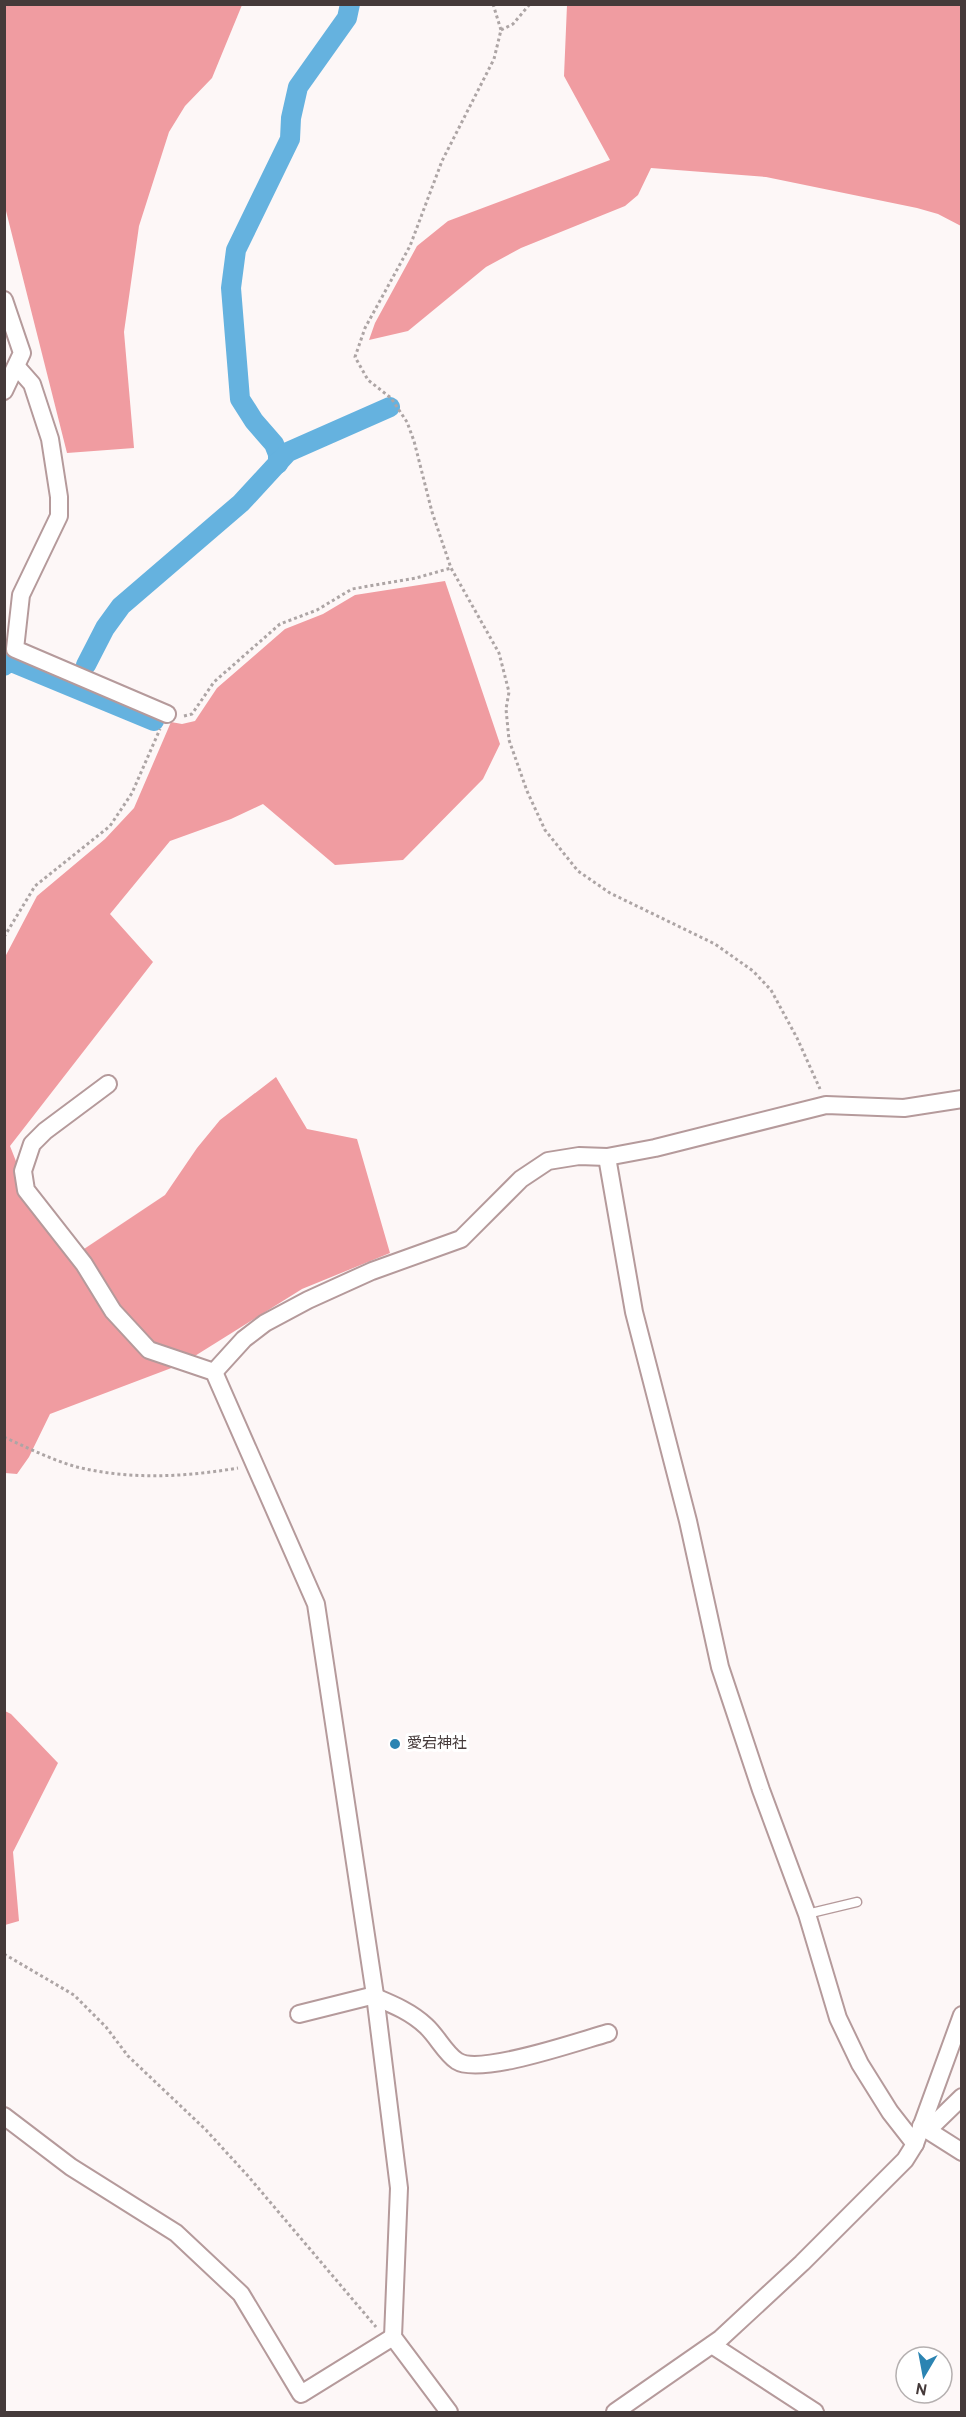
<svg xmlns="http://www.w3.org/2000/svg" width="966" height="2417" viewBox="0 0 966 2417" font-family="Overpass,'Noto Sans JP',sans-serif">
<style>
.forest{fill:#f09ca1}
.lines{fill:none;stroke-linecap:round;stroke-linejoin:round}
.canal{stroke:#65b2df;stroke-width:20}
.lane-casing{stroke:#b59a9b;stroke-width:11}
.street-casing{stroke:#b59a9b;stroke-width:20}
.path{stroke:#ada5a5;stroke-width:3;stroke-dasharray:3 3;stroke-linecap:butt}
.lane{stroke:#fff;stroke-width:8}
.street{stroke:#fff;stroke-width:16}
.poi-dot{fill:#2b84b2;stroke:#fff;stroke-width:2}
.labels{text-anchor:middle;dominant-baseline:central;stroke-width:6;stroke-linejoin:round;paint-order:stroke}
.poi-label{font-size:15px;fill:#453a3a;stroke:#fff;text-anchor:start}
</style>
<rect width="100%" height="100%" fill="#fdf7f7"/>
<!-- forest -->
<g class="forest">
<path d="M4 5H242L212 78 185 106 169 132 139 226 124 332 134 448 67 453 5 207Z"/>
<path d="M567 5H961V226L938 214 917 208 766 177 651 168 638 195 625 206 521 248 486 267 408 331 369 340 375 323 417 246 448 221 610 160 564 76Z"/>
<path d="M445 581 500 744 483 779 403 860 335 865 263 804 231 819 170 841 110 914 153 962 10 1146 21 1174 75 1255 165 1195 197 1148 220 1120 276 1077 307 1129 357 1139 390 1253 302 1289 182 1364 50 1414 29 1457 17 1474 5 1473V957L37 896 105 839 134 808 171 722 182 724 195 721 217 688 285 629 323 614 355 595Z"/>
<path d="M5 1711 11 1714 58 1763 13 1852 19 1921 5 1925Z"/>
</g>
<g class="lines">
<!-- canal -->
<g class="canal">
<path d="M278 464V454L274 444 254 421 240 399 231 288 236 250 290 139 291 118 298 87 347 18 350 4"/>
<path d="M86 665 105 628 121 606 241 503 288 452 390 407"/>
<path d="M4 666 9 661 154 721"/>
</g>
<!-- lane casing -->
<g class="lane-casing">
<path id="lane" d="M807 1914 857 1902"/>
</g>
<!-- street casing -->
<g class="street-casing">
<g id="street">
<path d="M4 300 22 353 4 391"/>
<path d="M17 367 32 384 50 439 59 497V516L21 595 15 649 167 714"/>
<path d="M108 1084 45 1131 32 1144 23 1171 26 1190 84 1264 113 1311 149 1350 214 1372 316 1604 375 1995 399 2188 393 2337 449 2412"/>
<path d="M607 1157 634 1312 688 1521 720 1667 761 1790 807 1914 838 2018 860 2064 890 2112 915 2144"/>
<path d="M214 1372 244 1339 265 1323 308 1300 372 1271 461 1239 521 1179 548 1161 579 1156 607 1157 655 1148 826 1105 904 1108 962 1099"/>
<path d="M375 1997C394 2005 411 2012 426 2026 437 2036 445 2053 457 2061 480 2076 579 2041 608 2033"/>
<path d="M299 2014 375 1995"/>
<path d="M4 2116 71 2167 176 2233 241 2294 301 2394 393 2337"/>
<path d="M921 2126 962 2152"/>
<path d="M929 2129 962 2097"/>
<path d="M712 2345 815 2412"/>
<path d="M615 2412 720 2339 802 2263 905 2160 915 2144 962 2015"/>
</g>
</g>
<!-- path -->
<g class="path">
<path d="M493 4 501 30 494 59 442 161 410 246 365 328 355 357 368 380 391 398 407 422 414 441 432 512 451 568 499 653 509 692 506 709 509 740 527 791 545 830 578 871 610 893 715 944 753 971 771 990 797 1038 820 1089"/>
<path d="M501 30 513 24 530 4"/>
<path d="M184 716 192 714 214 682 280 624 317 610 352 589 416 578 451 568"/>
<path d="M4 937 35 886 110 826 132 793 160 729"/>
<path d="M4 1437C28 1448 52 1460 77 1467 130 1480 185 1477 238 1468"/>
<path d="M4 1954 74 1995 106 2027 128 2056 206 2130 248 2176 376 2327"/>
</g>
<!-- lane -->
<use href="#lane" class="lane"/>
<!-- street -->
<use href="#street" class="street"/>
</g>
<!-- markers -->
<circle class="poi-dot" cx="395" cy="1744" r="6"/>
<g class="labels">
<!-- poi labels -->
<g class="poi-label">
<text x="407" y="1744">愛宕神社</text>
</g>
</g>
<!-- border -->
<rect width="966" height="2417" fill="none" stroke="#453a3a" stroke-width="12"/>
<!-- north arrow -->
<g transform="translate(924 2375) rotate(190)"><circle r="28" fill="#ffffff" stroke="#b5b0b0" stroke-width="1.5"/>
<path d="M0-4.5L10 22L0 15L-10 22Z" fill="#2b84b2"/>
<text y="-9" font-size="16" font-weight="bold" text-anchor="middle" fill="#453a3a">N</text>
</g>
</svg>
